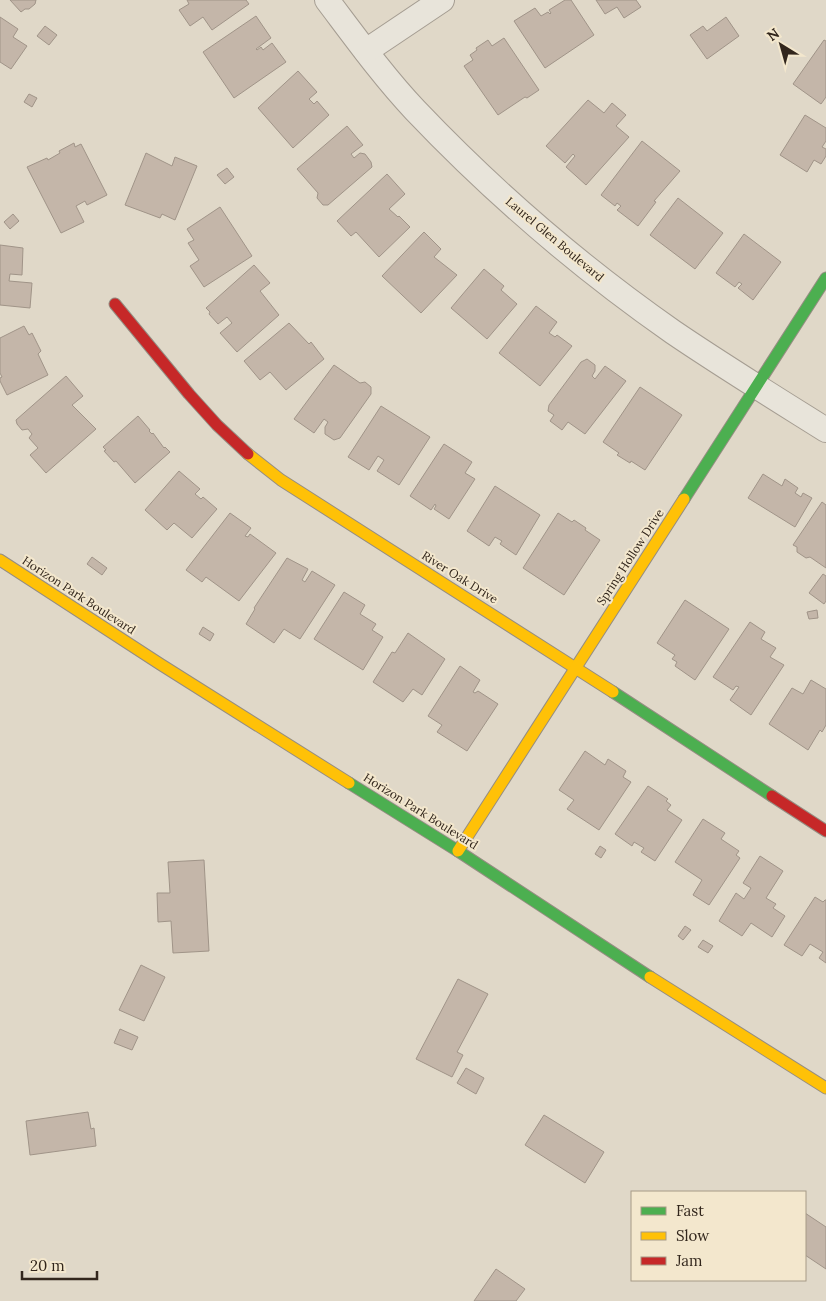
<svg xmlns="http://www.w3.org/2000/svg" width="826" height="1301" viewBox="0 0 826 1301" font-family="Lora,serif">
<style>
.building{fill:#c4b6a9;stroke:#a09488}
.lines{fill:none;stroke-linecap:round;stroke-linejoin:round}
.street-casing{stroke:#a59d92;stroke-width:26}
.fast-casing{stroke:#958d82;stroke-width:13}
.slow-casing{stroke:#958d82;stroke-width:13}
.jam-casing{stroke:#958d82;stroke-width:13}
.street{stroke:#e8e4da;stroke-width:24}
.fast{stroke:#4caf50;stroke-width:11}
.slow{stroke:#ffc107;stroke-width:11}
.jam{stroke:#c62828;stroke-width:11}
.labels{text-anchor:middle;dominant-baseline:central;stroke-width:4;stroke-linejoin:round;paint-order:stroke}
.street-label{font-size:12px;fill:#32261c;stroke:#f3e7cd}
</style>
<rect width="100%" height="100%" fill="#e0d8c8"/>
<!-- building -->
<g class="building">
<path d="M10 0H36L35 4 29 9H25L21 12Z"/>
<path d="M187 0H246L249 4 212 30 203 17 190 26 179 10 189 4Z"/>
<path d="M565 0H571L594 35 545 68 514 21 535 8 541 16 548 12 550 14 551 13 549 10Z"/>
<path d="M596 0H636L641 7 624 18 617 7 605 14Z"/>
<path d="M256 16 271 38 256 49 257 50 261 47 263 50 272 43 286 62 234 98 203 52Z"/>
<path d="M0 17 18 29 13 37 27 46 11 69 0 62Z"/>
<path d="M726 17 739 36 707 59 690 35 703 26 707 31Z"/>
<path d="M45 26 57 35 49 45 37 36Z"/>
<path d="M504 38 539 90 527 98 525 97 498 115 464 66 473 60 470 55 477 50 476 48 488 40 492 46Z"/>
<path d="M824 40 826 41V97L821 104 793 84Z"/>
<path d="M298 71 317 92 309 99 314 104 317 101 329 115 293 148 258 108Z"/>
<path d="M29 94 37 98 32 107 24 102Z"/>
<path d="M588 100 604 113 612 103 626 115 616 126 629 137 586 185 566 167 575 156 573 154 565 163 546 146Z"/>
<path d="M805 115 826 128V141L822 147 826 149V156L821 164 814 160 807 172 780 155Z"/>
<path d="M347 126 363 145 351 154 354 158 360 153 365 154 371 162 372 167 328 205H323L317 198 318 193 297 169Z"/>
<path d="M642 141 680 171 654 201 656 202 638 226 617 210 621 206 617 203 615 206 601 195Z"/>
<path d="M74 143 75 147 81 144 107 195 87 205 85 201 76 206 84 222 61 233 27 167 47 158 48 160 60 153 59 151Z"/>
<path d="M146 153 172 166 175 157 197 166 175 220 162 214 160 218 125 205Z"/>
<path d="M227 168 234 177 225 184 217 175Z"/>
<path d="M387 174 405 194 389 209 398 217 399 216 410 227 379 257 356 232 351 236 337 221Z"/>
<path d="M678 198 723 233 695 269 650 235Z"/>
<path d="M220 207 252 256 204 287 190 266 199 260 188 243 194 240 187 229Z"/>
<path d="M13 214 19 221 10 229 4 222Z"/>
<path d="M424 232 441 249 434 257 457 275 421 313 382 276Z"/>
<path d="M744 234 781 262 753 300 738 288 742 284 739 282 735 287 716 273Z"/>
<path d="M0 245 23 248 22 275 10 274 9 281 32 283 30 308 0 305Z"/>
<path d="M254 265 270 283 260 291 279 315 237 352 220 333 232 323 227 317 218 324 209 314 210 312 206 308Z"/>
<path d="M484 269 504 286 501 290 517 304 487 339 451 308Z"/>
<path d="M536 306 557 322 549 333 555 337 557 335 572 346 540 386 499 353Z"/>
<path d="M289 323 309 344 311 342 324 359 286 390 270 372 260 380 244 361Z"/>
<path d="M24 326 29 335 32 333 41 351 38 354 48 375 7 395 0 381V378L2 377 0 373V338Z"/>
<path d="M587 359 595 365V371L592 376 595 379 605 366 626 381 585 434 568 422 562 430 550 421 554 415 548 411 549 405 581 362Z"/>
<path d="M334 365 360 383 365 382 371 387V394L340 438 334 440 325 434V427L328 422 324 419 314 433 294 419Z"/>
<path d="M66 376 83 396 72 405 96 429 46 473 30 455 38 448 29 438 32 434 28 429 22 430 17 424 16 420Z"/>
<path d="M640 387 682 415 645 470 631 461 630 463 617 455 619 453 603 442Z"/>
<path d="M381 406 430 437 399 485 377 471 384 460 378 456 369 470 348 457Z"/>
<path d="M138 416 150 430 149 431 152 434 153 433 164 448 165 447 170 452 135 483 116 461 114 462 104 451 106 450 103 447Z"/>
<path d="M444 444 472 462 465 473 475 479 449 519 434 509 436 506 435 504 431 510 410 496Z"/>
<path d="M179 471 200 489 195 494 201 499 203 497 217 509 192 538 174 523 167 530 145 510Z"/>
<path d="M763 474 782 486 785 479 798 488 795 493 801 497 803 493 812 498 795 527 748 498Z"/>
<path d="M495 486 540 515 516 555 500 544 502 541 495 537 489 546 467 531Z"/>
<path d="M822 502 826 505V568L810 557 806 558 797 552V547L793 545Z"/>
<path d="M230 513 251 528 245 536 248 537 250 534 276 553 239 601 206 577 202 582 186 570Z"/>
<path d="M558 513 572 522 574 520 586 528 585 530 600 540 564 595 523 568Z"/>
<path d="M92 557 107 568 102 575 87 564Z"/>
<path d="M287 558 308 569 302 580 305 582 312 571 335 585 300 639 284 629 274 643 246 624 255 609 254 608Z"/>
<path d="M823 574 826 576V601L824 604 809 593Z"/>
<path d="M344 592 365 605 360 614 376 624 372 630 383 637 363 670 314 639Z"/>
<path d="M685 600 729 629 695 680 675 666 677 662 672 659 675 655 657 643Z"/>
<path d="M817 610 818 618 809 619 807 612Z"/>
<path d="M750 622 765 632 761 639 776 648 770 657 784 665 751 715 730 700 739 687 736 686 733 690 713 677Z"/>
<path d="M203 627 214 634 210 641 199 634Z"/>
<path d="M408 633 445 659 422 695 413 689 403 702 373 682 392 652 395 653Z"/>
<path d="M460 666 480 680 473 692 475 693 478 691 498 704 467 751 437 732 442 725 428 716Z"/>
<path d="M811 680 826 689V725L822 732 820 730 808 750 769 724 792 688 803 694Z"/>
<path d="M585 751 605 765 608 759 626 771 623 777 631 782 599 830 567 809 574 800 559 790Z"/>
<path d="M648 786 668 799 666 801 671 805 667 810 682 820 655 861 641 852 644 848 634 842 632 846 615 834Z"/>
<path d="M703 819 725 833 721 839 739 851 736 855 740 858 709 905 693 895 702 880 675 862Z"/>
<path d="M600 846 606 850 601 858 595 854Z"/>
<path d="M760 856 783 871 766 898 776 904 773 908 785 916 772 937 751 923 742 936 719 921 736 893 744 899 751 888 743 883Z"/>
<path d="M204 860 209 951 173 953 171 921 158 922 157 893H170L168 862Z"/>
<path d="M815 897 823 902 825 900H826V963L819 958 823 952 810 944 802 956 784 945Z"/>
<path d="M685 926 691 930 683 940 678 936Z"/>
<path d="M703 940 713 946 708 953 698 947Z"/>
<path d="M141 965 165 977 144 1021 119 1010Z"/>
<path d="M458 979 488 994 457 1052 463 1055 452 1077 416 1059Z"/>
<path d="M120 1029 138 1037 132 1050 114 1043Z"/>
<path d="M466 1068 484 1078 476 1094 457 1083Z"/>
<path d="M88 1112 91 1129 94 1128 96 1146 30 1155 26 1121Z"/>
<path d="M544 1115 604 1152 585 1183 525 1145Z"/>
<path d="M805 1213 826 1227V1269L805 1255Z"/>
<path d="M496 1269 525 1289 516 1301H474Z"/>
</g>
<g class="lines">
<!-- street casing -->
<g class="street-casing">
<g id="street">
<path d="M327 0C355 37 383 76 415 110 493 192 580 267 673 332 723 366 775 398 826 430"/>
<path d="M366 51 442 0"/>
</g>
</g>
<!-- fast casing -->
<g class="fast-casing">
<g id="fast">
<path d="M684 499 826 278"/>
<path d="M613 692 772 796"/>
<path d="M349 783 458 851 650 977"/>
</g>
</g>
<!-- slow casing -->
<g class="slow-casing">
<g id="slow">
<path d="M248 454 281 480 613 692"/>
<path d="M0 560 160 664 349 783"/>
<path d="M458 851 684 499"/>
<path d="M650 977 826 1088"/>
</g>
</g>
<!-- jam casing -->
<g class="jam-casing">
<g id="jam">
<path d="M115 304 189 394 217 425 248 454"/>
<path d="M772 796 826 831"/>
</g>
</g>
<!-- street -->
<use href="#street" class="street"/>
<!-- fast -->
<use href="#fast" class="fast"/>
<!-- slow -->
<use href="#slow" class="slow"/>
<!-- jam -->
<use href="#jam" class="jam"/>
</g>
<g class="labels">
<!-- street labels -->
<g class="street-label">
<text transform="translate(555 239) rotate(40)">Laurel Glen Boulevard</text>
<text transform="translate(630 557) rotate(-57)">Spring Hollow Drive</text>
<text transform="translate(460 577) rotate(32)">River Oak Drive</text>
<text transform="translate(79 595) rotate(33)">Horizon Park Boulevard</text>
<text transform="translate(421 811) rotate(32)">Horizon Park Boulevard</text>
</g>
</g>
<!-- legend -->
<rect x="631" y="1191" width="175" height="90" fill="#f3e7cd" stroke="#a69a86"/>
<rect x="641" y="1207" width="25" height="8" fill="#4caf50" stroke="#a69a86"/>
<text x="676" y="1216" font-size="15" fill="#32261c">Fast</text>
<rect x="641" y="1232" width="25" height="8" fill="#ffc107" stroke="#a69a86"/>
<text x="676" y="1241" font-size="15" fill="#32261c">Slow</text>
<rect x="641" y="1257" width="25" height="8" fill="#c62828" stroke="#a69a86"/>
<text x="676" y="1266" font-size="15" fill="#32261c">Jam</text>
<!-- north arrow -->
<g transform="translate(781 45) rotate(323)" stroke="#f3e7cd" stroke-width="4" paint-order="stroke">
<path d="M0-4L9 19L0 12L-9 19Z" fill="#32261c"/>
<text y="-8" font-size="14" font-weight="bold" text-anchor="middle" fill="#32261c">N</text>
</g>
<!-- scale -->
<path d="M22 1271v8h75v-8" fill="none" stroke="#32261c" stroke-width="2.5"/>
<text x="30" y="1271" font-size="15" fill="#32261c" stroke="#f3e7cd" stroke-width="4" paint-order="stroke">20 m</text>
</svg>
